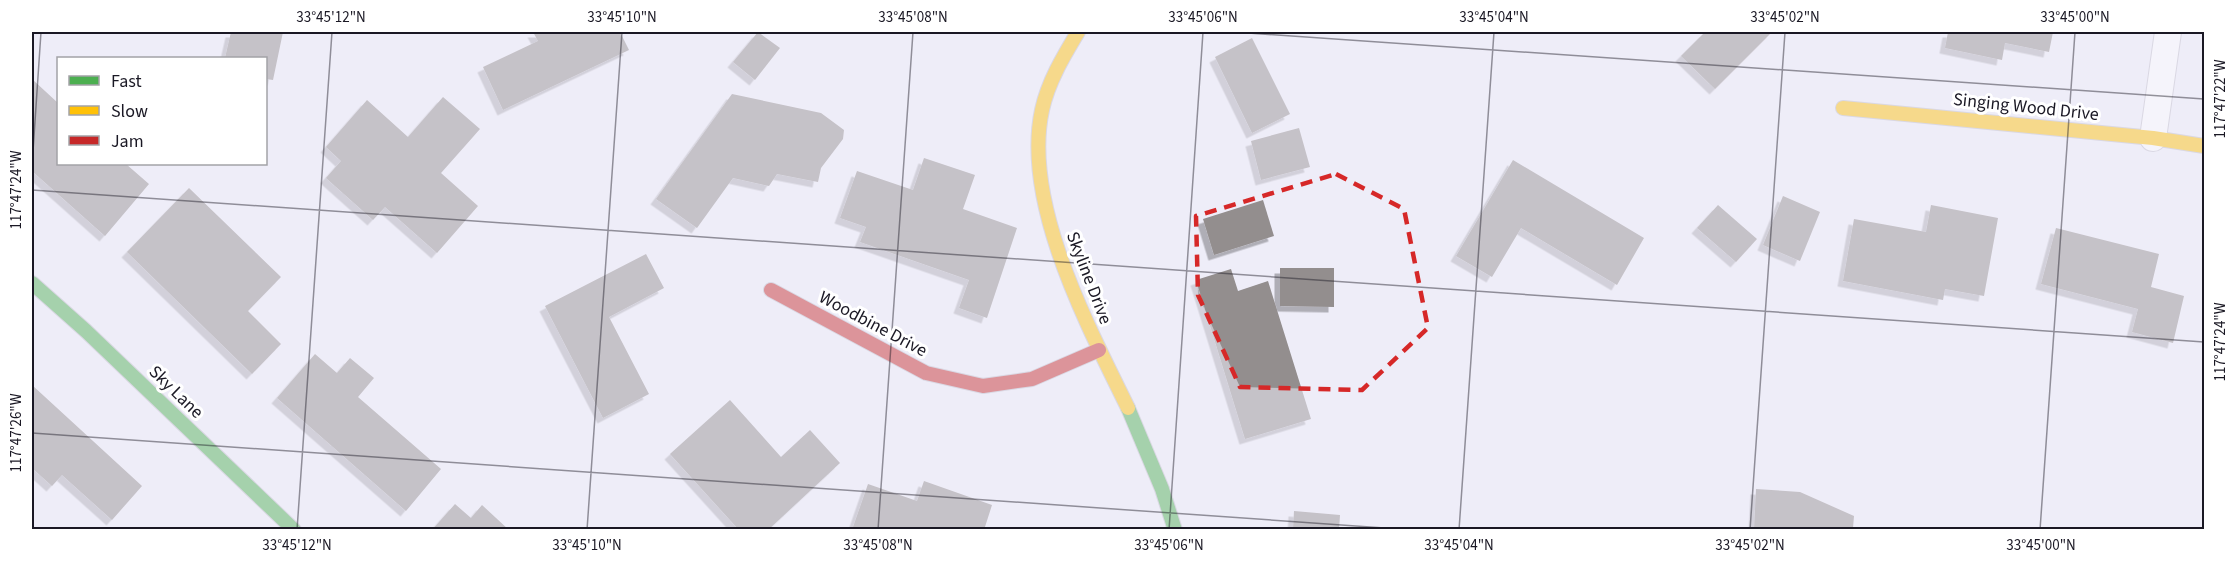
<svg xmlns="http://www.w3.org/2000/svg" width="2236" height="561" viewBox="0 0 2236 561" font-family="'Source Sans 3',sans-serif">
<style>
.building{fill:#938e8e;filter:url(#shadow)}
.lines{fill:none;stroke-linecap:round;stroke-linejoin:round}
.street-casing{stroke:#c1bfcb;stroke-width:28}
.fast-casing{stroke:#c1bfcb;stroke-width:16}
.slow-casing{stroke:#c1bfcb;stroke-width:16}
.jam-casing{stroke:#c1bfcb;stroke-width:16}
.street{stroke:#fcfcfe;stroke-width:26}
.fast{stroke:#4caf50;stroke-width:14}
.slow{stroke:#ffc107;stroke-width:14}
.jam{stroke:#c62828;stroke-width:14}
.marked{fill:none;stroke:#d62828;stroke-width:4.5;stroke-dasharray:12 8;stroke-linejoin:round}
.ticks{fill:none;stroke:#1a1824;stroke-width:1.5;stroke-opacity:0.45}
.labels{text-anchor:middle;dominant-baseline:central;stroke-width:6;stroke-linejoin:round;paint-order:stroke}
.street-label{font-size:18px;fill:#1a1824;stroke:#fff}
.neatline{fill:none;stroke:#1a1824;stroke-width:2}
.ticks-label{font-size:15px;text-anchor:middle;fill:#1a1824}
</style>
<defs>
<filter id="shadow"><feDropShadow dx="-5.5" dy="5.5" stdDeviation="0" flood-color="#0004"/></filter>
</defs>
<rect width="100%" height="100%" fill="#eeedf8"/>
<!-- building -->
<g class="building">
<path d="M231 32H283L273 80 266 79V58H225Z"/>
<path d="M533 32H620L629 50 503 110 483 67 538 41Z"/>
<path d="M758 32 780 48 755 80 733 62Z"/>
<path d="M1705 32H1772L1715 89 1681 56Z"/>
<path d="M1948 32H2053L2049 52 2005 43 2002 60 1945 48Z"/>
<path d="M1252 38 1290 114 1252 133 1215 57Z"/>
<path d="M32 79 58 103V164H126L149 184 105 236 32 171Z"/>
<path d="M732 94 821 113 844 130 843 139 821 168 818 182 777 174 769 186 733 178 697 228 656 199Z"/>
<path d="M443 97 480 129 441 173 478 206 437 253 385 207 373 220 326 178 341 161 326 147 367 100 408 137Z"/>
<path d="M1299 128 1310 167 1261 180 1251 141Z"/>
<path d="M924 158 975 175 963 209 1017 228 987 318 959 308 969 280 860 242 866 227 840 218 857 171 913 190Z"/>
<path d="M1513 160 1644 238 1617 285 1521 228 1492 277 1456 256Z"/>
<path d="M189 188 281 277 248 311 281 344 252 374 127 252Z"/>
<path d="M1783 196 1820 212 1800 261 1763 245Z"/>
<path d="M1263 200 1274 236 1214 255 1203 219Z"/>
<path d="M1718 205 1757 239 1736 262 1697 228Z"/>
<path d="M1931 205 1998 218 1984 296 1945 289 1943 300 1843 281 1854 219 1926 232Z"/>
<path d="M2056 228 2159 254 2151 287 2184 296 2173 343 2132 332 2138 309 2041 284Z"/>
<path d="M646 254 664 288 609 317 649 394 603 418 545 306Z"/>
<path d="M1280 268H1334V307L1280 306Z"/>
<path d="M1231 269 1238 291 1268 281 1311 419 1245 439 1196 280Z"/>
<path d="M315 354 337 373 350 358 374 378 358 397 441 469 406 511 277 398Z"/>
<path d="M32 385 142 486 112 520 62 475 52 486 32 468Z"/>
<path d="M730 400 781 457 810 430 840 463 768 530H739L670 454Z"/>
<path d="M924 481 992 505 984 530H852L868 484 917 501Z"/>
<path d="M1756 489 1800 492 1854 516 1853 528 1852 530H1754Z"/>
<path d="M455 504 471 518 482 505 509 530H432Z"/>
<path d="M1294 511 1340 515 1339 530H1293Z"/>
</g>
<g class="lines">
<!-- street casing -->
<g class="street-casing">
<path id="street" d="M2153 138 2168 32"/>
</g>
<!-- fast casing -->
<g class="fast-casing">
<g id="fast">
<path d="M32 283 86 331 294 530"/>
<path d="M1128 408 1162 489 1175 530"/>
</g>
</g>
<!-- slow casing -->
<g class="slow-casing">
<g id="slow">
<path d="M1078 32C1063 57 1048 82 1042 110 1022 203 1088 326 1128 408"/>
<path d="M1843 108 2153 138 2204 146"/>
</g>
</g>
<!-- jam casing -->
<g class="jam-casing">
<path id="jam" d="M771 290 926 373 983 386 1032 379 1099 350"/>
</g>
<!-- street -->
<use href="#street" class="street"/>
<!-- fast -->
<use href="#fast" class="fast"/>
<!-- slow -->
<use href="#slow" class="slow"/>
<!-- jam -->
<use href="#jam" class="jam"/>
</g>
<!-- marked area -->
<path d="M0 0H2236V561H0ZM1336 174 1404 209 1428 328 1362 390 1240 387 1198 295 1196 216Z" fill="#eeedf8" fill-opacity=".55" fill-rule="evenodd"/>
<path class="marked" d="M1336 174 1404 209 1428 328 1362 390 1240 387 1198 295 1196 216Z"/>
<!-- ticks -->
<path class="ticks" d="M1234 32 2204 99M32 166 41 32M32 190 2204 342M32 433 1413 530M297 530 332 32M587 530 622 32M878 530 913 32M1169 530 1203 32M1459 530 1494 32M1750 530 1785 32M2040 530 2075 32"/>
<g class="labels">
<!-- street labels -->
<g class="street-label">
<text transform="translate(2026 107) rotate(6)">Singing Wood Drive</text>
<text transform="translate(1089 278) rotate(69)">Skyline Drive</text>
<text transform="translate(873 324) rotate(28)">Woodbine Drive</text>
<text transform="translate(176 392) rotate(44)">Sky Lane</text>
</g>
</g>
<!-- border -->
<rect width="2236" height="561" fill="none" stroke="#ffffff" stroke-width="66"/>
<!-- legend -->
<rect x="57" y="57" width="210" height="108" fill="#ffffff" stroke="#a3a3a7" stroke-width="1.5"/>
<rect x="69" y="76" width="30" height="9" fill="#4caf50" stroke="#a3a3a7" stroke-width="1.5"/>
<text x="111" y="87" font-size="18" fill="#1a1824">Fast</text>
<rect x="69" y="106" width="30" height="9" fill="#ffc107" stroke="#a3a3a7" stroke-width="1.5"/>
<text x="111" y="117" font-size="18" fill="#1a1824">Slow</text>
<rect x="69" y="136" width="30" height="9" fill="#c62828" stroke="#a3a3a7" stroke-width="1.5"/>
<text x="111" y="147" font-size="18" fill="#1a1824">Jam</text>
<rect x="33" y="33" width="2170" height="495" class="neatline"/>
<g class="ticks-label">
<text x="331" y="22">33°45'12"N</text>
<text x="622" y="22">33°45'10"N</text>
<text x="913" y="22">33°45'08"N</text>
<text x="1203" y="22">33°45'06"N</text>
<text x="1494" y="22">33°45'04"N</text>
<text x="1785" y="22">33°45'02"N</text>
<text x="2075" y="22">33°45'00"N</text>
<text transform="translate(2220 99) rotate(-90)" y="5">117°47'22"W</text>
<text transform="translate(16 190) rotate(-90)" y="5">117°47'24"W</text>
<text transform="translate(2220 342) rotate(-90)" y="5">117°47'24"W</text>
<text transform="translate(16 433) rotate(-90)" y="5">117°47'26"W</text>
<text x="297" y="550">33°45'12"N</text>
<text x="587" y="550">33°45'10"N</text>
<text x="878" y="550">33°45'08"N</text>
<text x="1169" y="550">33°45'06"N</text>
<text x="1459" y="550">33°45'04"N</text>
<text x="1750" y="550">33°45'02"N</text>
<text x="2041" y="550">33°45'00"N</text>
</g>
</svg>
